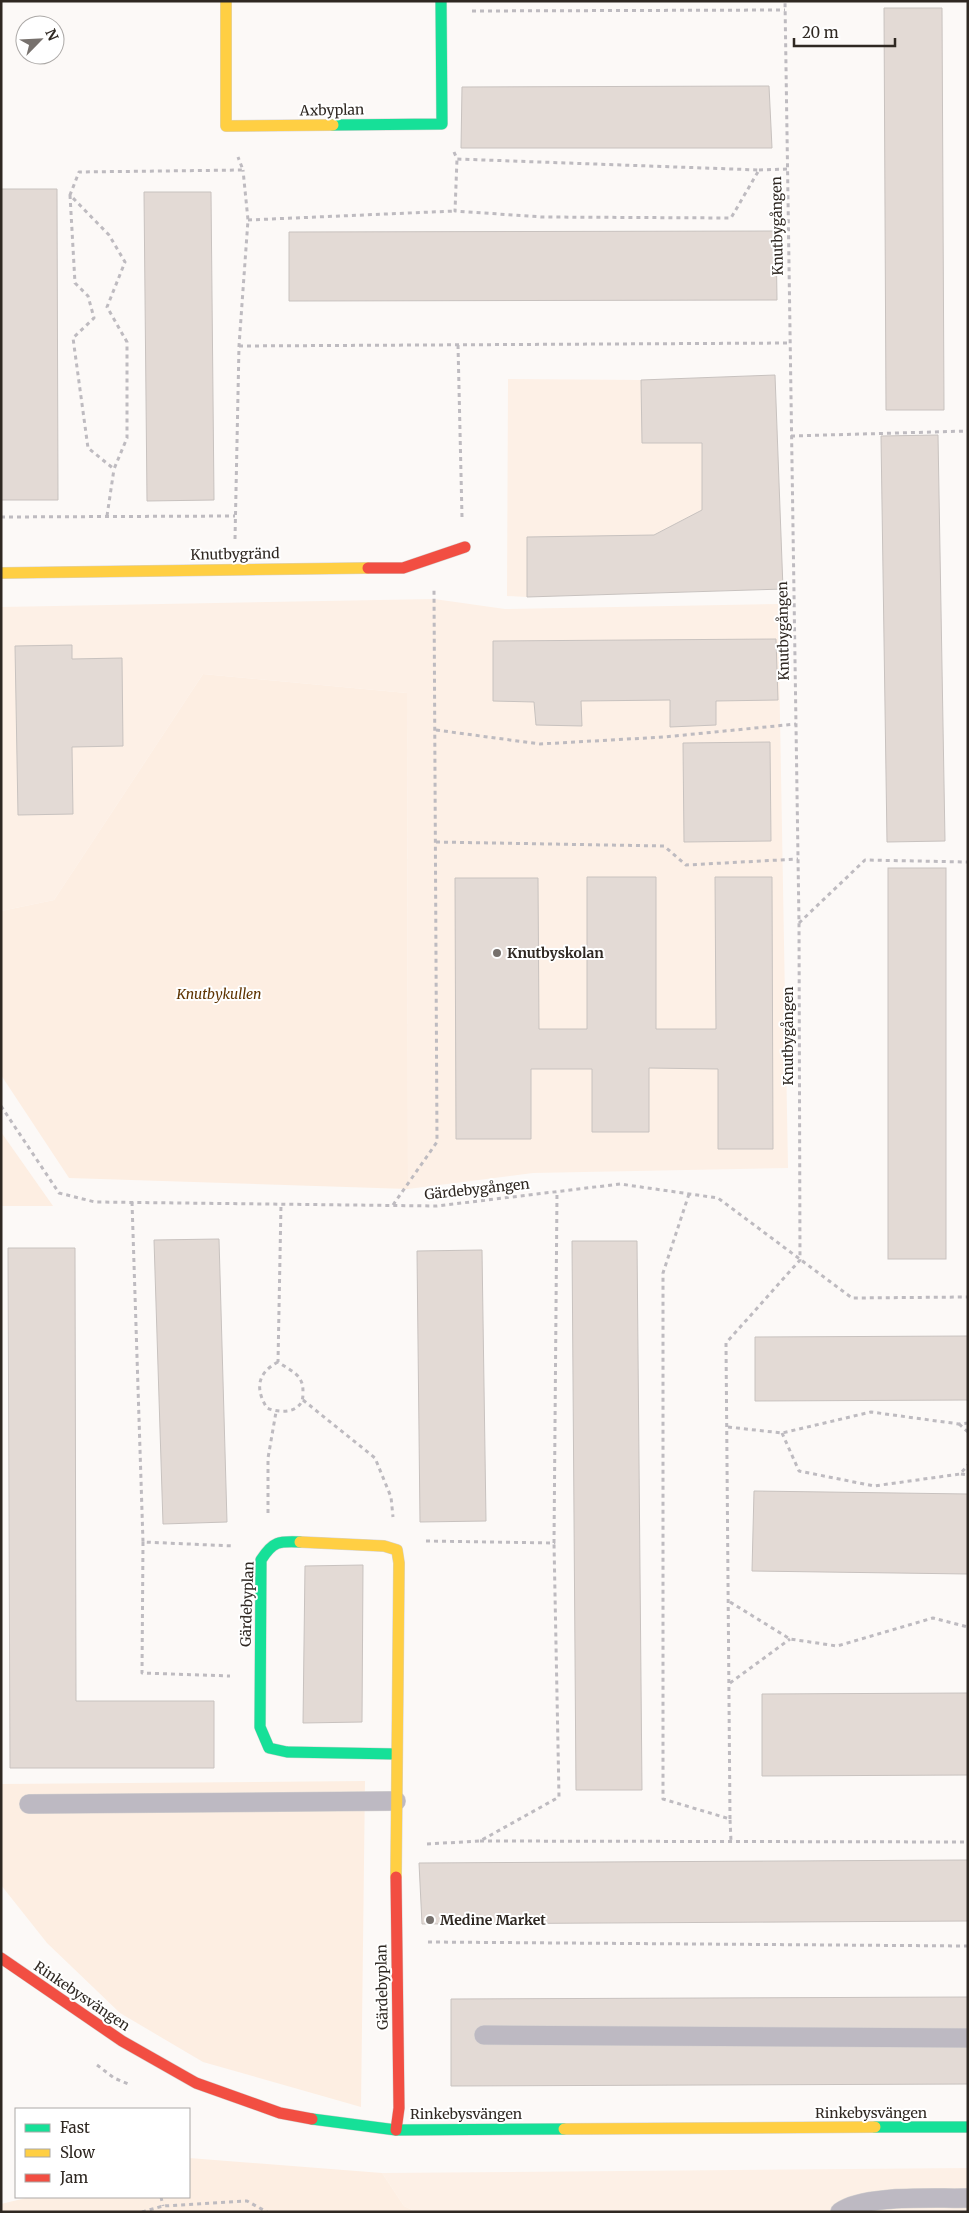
<svg xmlns="http://www.w3.org/2000/svg" width="969" height="2213" viewBox="0 0 969 2213" font-family="Merriweather,serif">
<style>
.built{fill:#fdf0e6}
.green{fill:#fdeee2}
.building{fill:#e3dad5;stroke:#c8c2bf}
.lines{fill:none;stroke-linecap:round;stroke-linejoin:round}
.lane-casing{stroke:#d6d3d1;stroke-width:20}
.fast-casing{stroke:#d6d3d1;stroke-width:12}
.slow-casing{stroke:#d6d3d1;stroke-width:12}
.jam-casing{stroke:#d6d3d1;stroke-width:12}
.path{stroke:#bebbc0;stroke-width:3;stroke-dasharray:4 4;stroke-linecap:butt}
.lane{stroke:#bdb9c2;stroke-width:19}
.fast{stroke:#16e098;stroke-width:11}
.slow{stroke:#ffcf43;stroke-width:11}
.jam{stroke:#f24e42;stroke-width:11}
.poi-dot{fill:#77716d;stroke:#fff;stroke-width:2}
.labels{text-anchor:middle;dominant-baseline:central;stroke-width:4;stroke-linejoin:round;paint-order:stroke}
.street-label{font-size:14px;fill:#2f2822;stroke:#fff}
.poi-label{font-size:14px;font-weight:bold;fill:#2f2822;stroke:#fff;text-anchor:start}
.park-label{font-size:14px;font-style:italic;fill:#5e3300;stroke:#fff}
</style>
<rect width="100%" height="100%" fill="#fcf9f7"/>
<!-- built -->
<g class="built">
<path d="M508 379 641 380 643 442 702 443V510L654 535 528 537 527 597 507 596Z"/>
<path d="M434 599 505 609 778 604 788 1168 533 1173 408 1189 407 693 203 674 54 900 1 911V607Z"/>
<path d="M968 2168V2212H416L404 2206 382 2173Z"/>
</g>
<!-- green -->
<g class="green">
<path d="M203 674 407 693 408 1189 69 1178 1 1075V911L54 900Z"/>
<path d="M1 1132 53 1206H1Z"/>
<path d="M365 1781 361 2107 203 2062 120 2013 47 1943 1 1885V1784Z"/>
<path d="M189 2158 382 2173 404 2206 416 2212H1V2204L30 2197H189Z"/>
</g>
<!-- building -->
<g class="building">
<path d="M884 8H942L944 410H886Z"/>
<path d="M769 86 772 148H461L462 87Z"/>
<path d="M1 189H57L58 500H1Z"/>
<path d="M144 192H211L214 500 147 501Z"/>
<path d="M776 231 777 300 289 301V232Z"/>
<path d="M775 375 783 589 527 597V537L654 535 702 510V443H642L641 380Z"/>
<path d="M938 435 945 841 887 842 881 436Z"/>
<path d="M776 639 778 700 716 701V725L670 727V700L581 701 582 726 536 725 534 702 493 701V641Z"/>
<path d="M72 645V659L122 658 123 746 72 747 73 814 18 815 15 646Z"/>
<path d="M770 742 771 841 684 842 683 743Z"/>
<rect x="888" y="868" width="58" height="391"/>
<path d="M587 877H656V1029H716L715 877H772L773 1149H718V1069L649 1068V1132H592V1069H531V1139H456L455 878H538L539 1029H587Z"/>
<path d="M219 1239 227 1522 163 1524 154 1240Z"/>
<path d="M572 1241H637L642 1790H576Z"/>
<path d="M8 1248H75L76 1701H214V1768H10Z"/>
<path d="M482 1250 486 1521 420 1522 417 1251Z"/>
<path d="M968 1336V1400L755 1401V1337Z"/>
<path d="M754 1491 968 1494V1574L752 1571Z"/>
<path d="M363 1565 362 1722 303 1723 305 1566Z"/>
<path d="M968 1693V1775L762 1776V1694Z"/>
<path d="M968 1860V1921L422 1924 419 1863Z"/>
<path d="M968 1997V2084L451 2086V1999Z"/>
</g>
<g class="lines">
<!-- lane casing -->
<g class="lane-casing">
<g id="lane">
<path d="M29 1804 396 1801"/>
<path d="M484 2035 968 2038"/>
<path d="M840 2212C864 2194 936 2199 968 2198"/>
</g>
</g>
<!-- fast casing -->
<g class="fast-casing">
<g id="fast">
<path d="M333 125 442 124 441 1"/>
<path d="M300 1542C279 1541 273 1541 261 1560L260 1727 269 1748 287 1752 396 1754"/>
<path d="M312 2119 396 2130 564 2129"/>
<path d="M875 2127H968"/>
</g>
</g>
<!-- slow casing -->
<g class="slow-casing">
<g id="slow">
<path d="M226 1V126L333 125"/>
<path d="M1 573 368 568"/>
<path d="M300 1542 384 1546 397 1550 399 1563 396 1877"/>
<path d="M564 2129 875 2127"/>
</g>
</g>
<!-- jam casing -->
<g class="jam-casing">
<g id="jam">
<path d="M368 568H403L465 547"/>
<path d="M1 1958 122 2041 196 2083 280 2113 312 2119"/>
<path d="M396 2130 399 2108 396 1877"/>
</g>
</g>
<!-- path -->
<g class="path">
<path d="M472 11 785 10"/>
<path d="M454 152 457 159 759 170 731 218 542 217 455 211 457 159"/>
<path d="M759 170 787 169"/>
<path d="M70 195 75 283 88 296 94 318 73 338 88 448 114 469 127 438V342L107 307 125 262 109 235 70 195 79 172 243 170 238 157"/>
<path d="M248 220 455 211"/>
<path d="M458 345 462 517"/>
<path d="M239 346 790 343"/>
<path d="M791 436 968 431"/>
<path d="M107 516 114 469"/>
<path d="M1 517 235 516"/>
<path d="M235 539 239 346 248 220 243 170"/>
<path d="M436 730 540 744 664 737 796 724"/>
<path d="M436 842 664 846 686 865 798 859"/>
<path d="M799 923 865 860 968 862"/>
<path d="M1 1106 59 1193 95 1202 437 1206 620 1184 718 1198 852 1298 968 1297"/>
<path d="M689 1194 663 1273V1799L730 1819 731 1841"/>
<path d="M132 1202 143 1542 234 1546"/>
<path d="M393 1205 437 1142 434 590"/>
<path d="M278 1362C257 1373 255 1389 267 1408 281 1414 303 1413 303 1394 303 1388 303 1384 300 1379 296 1372 285 1367 278 1362L281 1204"/>
<path d="M303 1400 375 1458 391 1497 393 1517"/>
<path d="M959 1424 968 1432"/>
<path d="M728 1427 782 1433 871 1412 959 1424 968 1423"/>
<path d="M782 1433 799 1471 874 1486 960 1474 968 1465"/>
<path d="M961 1474 968 1475"/>
<path d="M268 1513V1458L276 1412"/>
<path d="M426 1541 554 1543 557 1192"/>
<path d="M143 1542 142 1673 230 1676"/>
<path d="M730 1602 790 1639 837 1646 933 1618 968 1627"/>
<path d="M730 1683 790 1639"/>
<path d="M730 1819 726 1343 800 1260 799 923 785 1"/>
<path d="M480 1841 968 1842"/>
<path d="M427 1844 480 1841 559 1797 554 1543"/>
<path d="M428 1942 968 1946"/>
<path d="M97 2065 114 2078 131 2085"/>
<path d="M161 2197 163 2206"/>
<path d="M142 2212 163 2206 247 2201 267 2212"/>
</g>
<!-- lane -->
<use href="#lane" class="lane"/>
<!-- fast -->
<use href="#fast" class="fast"/>
<!-- slow -->
<use href="#slow" class="slow"/>
<!-- jam -->
<use href="#jam" class="jam"/>
</g>
<!-- markers -->
<g class="poi-dot">
<circle cx="497" cy="953" r="5"/>
<circle cx="430" cy="1920" r="5"/>
</g>
<g class="labels">
<!-- street labels -->
<g class="street-label">
<text transform="translate(332 110) rotate(-1)">Axbyplan</text>
<text transform="translate(777 226) rotate(-91)">Knutbygången</text>
<text transform="translate(235 554) rotate(-1)">Knutbygränd</text>
<text transform="translate(783 631) rotate(-91)">Knutbygången</text>
<text transform="translate(788 1036) rotate(-90)">Knutbygången</text>
<text transform="translate(477 1189) rotate(-6)">Gärdebygången</text>
<text transform="translate(247 1604) rotate(-88)">Gärdebyplan</text>
<text transform="translate(382 1987) rotate(-91)">Gärdebyplan</text>
<text transform="translate(82 1996) rotate(34)">Rinkebysvängen</text>
<text x="871" y="2113">Rinkebysvängen</text>
<text x="466" y="2114">Rinkebysvängen</text>
</g>
<!-- poi labels -->
<g class="poi-label">
<text x="507" y="953">Knutbyskolan</text>
<text x="440" y="1920">Medine Market</text>
</g>
<!-- park labels -->
<g class="park-label">
<text x="219" y="994">Knutbykullen</text>
</g>
</g>
<!-- border -->
<rect width="969" height="2213" fill="none" stroke="#2f2822" stroke-width="5"/>
<!-- legend -->
<rect x="15" y="2108" width="175" height="90" fill="#ffffff" stroke="#aca9a7"/>
<rect x="25" y="2124" width="25" height="8" fill="#16e098" stroke="#aca9a7"/>
<text x="60" y="2133" font-size="15" fill="#2f2822">Fast</text>
<rect x="25" y="2149" width="25" height="8" fill="#ffcf43" stroke="#aca9a7"/>
<text x="60" y="2158" font-size="15" fill="#2f2822">Slow</text>
<rect x="25" y="2174" width="25" height="8" fill="#f24e42" stroke="#aca9a7"/>
<text x="60" y="2183" font-size="15" fill="#2f2822">Jam</text>
<!-- north arrow -->
<g transform="translate(40 40) rotate(66)"><circle r="24" fill="#ffffff" stroke="#aca9a7"/>
<path d="M0-4L9 19L0 12L-9 19Z" fill="#77716d"/>
<text y="-8" font-size="14" font-weight="bold" text-anchor="middle" fill="#2f2822">N</text>
</g>
<!-- scale -->
<path d="M794 38v8h101v-8" fill="none" stroke="#2f2822" stroke-width="2.5"/>
<text x="802" y="38" font-size="15" fill="#2f2822" stroke="#ffffff" stroke-width="4" paint-order="stroke">20 m</text>
</svg>
